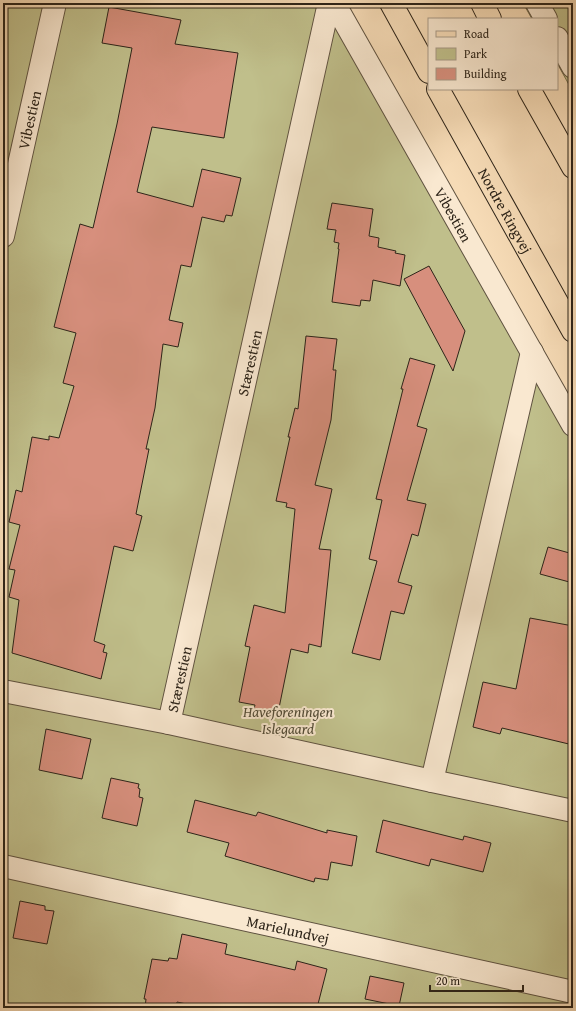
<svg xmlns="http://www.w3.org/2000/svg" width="576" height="1011" viewBox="0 0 576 1011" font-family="'Gentium Book Plus',serif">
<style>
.green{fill:#c0bf8b;stroke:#767252}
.building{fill:#d78f7d;stroke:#2d2419}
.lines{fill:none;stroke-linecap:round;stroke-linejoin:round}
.minor-casing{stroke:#5f5240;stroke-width:24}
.major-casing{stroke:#2d2419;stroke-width:24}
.minor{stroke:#f9e8d0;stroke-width:22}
.major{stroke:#f6dbb6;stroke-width:22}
.labels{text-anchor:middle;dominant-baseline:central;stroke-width:4;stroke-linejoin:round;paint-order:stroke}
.street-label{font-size:15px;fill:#2d2419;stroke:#f9e8d0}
.park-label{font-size:15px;font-style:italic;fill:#524b36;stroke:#f9e8d0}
</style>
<rect width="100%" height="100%" fill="#f6dbb6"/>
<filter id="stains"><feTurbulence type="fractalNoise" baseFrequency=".005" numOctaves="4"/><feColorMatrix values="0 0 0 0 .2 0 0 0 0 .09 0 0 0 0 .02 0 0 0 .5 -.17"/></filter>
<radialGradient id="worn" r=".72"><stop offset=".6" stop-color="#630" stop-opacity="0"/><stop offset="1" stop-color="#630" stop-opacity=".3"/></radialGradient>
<!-- green -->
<g class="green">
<path d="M3 3H336L573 431V1008H3Z"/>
<path d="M523 3H573V92L557 63V19H532Z"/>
</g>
<!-- building -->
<g class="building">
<path d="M109 7 181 20 175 44 238 53 224 138 152 127 137 192 193 207 202 169 241 178 232 216 226 215 224 222 202 217 191 267 181 265 169 320 183 323 178 347 163 344 155 408 146 449H149L136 514 142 516 133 551 114 546 94 641 105 645 103 652 107 653 101 679 12 653 19 600 9 597 15 570 9 569 20 525 9 522 16 490 22 492 32 437 49 440V436L59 438 74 386 63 383 76 333 54 327 80 224 93 228 117 124 132 48 102 43Z"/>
<path d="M332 203 373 209 369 236 379 238 378 247 396 251 395 253 405 255 400 286 373 280 370 301 361 300 360 306 332 302 339 249H338L339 243 334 242 336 230 327 229 328 224V223Z"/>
<path d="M429 266 465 331 453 371 404 279Z"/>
<path d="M306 336 337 339 333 370H336L331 420 315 485 332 489 319 549 331 550 321 647 309 644 308 653 291 649 278 713 254 709 255 705 239 702 250 647 245 646 254 605 285 613 295 509 286 507 287 503 276 501 290 437H288L295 408 298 409Z"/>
<path d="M410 358 435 365 417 426 427 429 407 500 426 504 418 536 412 534 398 582 412 586 404 614 391 611 380 660 352 653 377 561 369 559 382 500 376 499 403 389H401Z"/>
<path d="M548 547 573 554V583L540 574Z"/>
<path d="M530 618 573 626V745L502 728 500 734 473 727 483 682 516 689Z"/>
<path d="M46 729 91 739 82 779 39 770Z"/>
<path d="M111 778 139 784 138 788 140 789 139 797 143 798 137 826 102 818Z"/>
<path d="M195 800 256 816 258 812 327 833V830L357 836 352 866 331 862 328 880 315 878 314 882 225 856 229 843 187 832Z"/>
<path d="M383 820 463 840 464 836 491 843 483 872 431 859 429 866 376 852Z"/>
<path d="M20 901 45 906V910L54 911 47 944 13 938Z"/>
<path d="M182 934 227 944 225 954 295 970 297 961 327 969 317 1008H205L177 1002 176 1008H145L146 999H144L152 959 168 961 169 958 177 959Z"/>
<path d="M370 976 404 983 399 1006 365 999Z"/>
</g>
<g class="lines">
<!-- minor casing -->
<g class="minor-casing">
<g id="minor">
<path id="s1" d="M334 3 573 425"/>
<path d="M537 3 546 19"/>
<path d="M557 38 573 67"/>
<path id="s2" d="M3 236 55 3"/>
<path d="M3 691 169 723 432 781 573 811"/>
<path id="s3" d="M169 723 329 3"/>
<path d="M432 781 532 352"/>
<path id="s4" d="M3 866 573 992"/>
</g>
</g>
<!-- major casing -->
<g class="major-casing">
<g id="major">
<path d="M391 3 429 72"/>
<path d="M482 3 490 19"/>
<path id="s5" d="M438 89 573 331"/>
<path d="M529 89 573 167"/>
</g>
</g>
<!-- minor -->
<use href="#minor" class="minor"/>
<!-- major -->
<use href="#major" class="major"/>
</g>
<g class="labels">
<!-- street labels -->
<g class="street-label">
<text stroke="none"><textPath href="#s2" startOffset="119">Vibestien</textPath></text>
<text stroke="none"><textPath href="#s5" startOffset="139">Nordre Ringvej</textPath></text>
<text stroke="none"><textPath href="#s1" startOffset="243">Vibestien</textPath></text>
<text stroke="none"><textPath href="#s3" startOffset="369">Stærestien</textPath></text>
<text stroke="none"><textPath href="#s3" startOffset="45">Stærestien</textPath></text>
<text stroke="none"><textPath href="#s4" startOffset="292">Marielundvej</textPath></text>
</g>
<!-- park labels -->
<g class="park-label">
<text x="288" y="711">Haveforeningen<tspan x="288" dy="17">Islegaard</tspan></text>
</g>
</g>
<!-- margin -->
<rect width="576" height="1011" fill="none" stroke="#f6dbb6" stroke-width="16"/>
<rect x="4" y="4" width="568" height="1003" fill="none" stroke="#2d2419" stroke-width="2"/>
<rect x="8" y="8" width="560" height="995" fill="none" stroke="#2d2419"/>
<!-- legend -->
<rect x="428" y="18" width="130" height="72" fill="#f9e8d0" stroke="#a79a87"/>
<rect x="436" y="31" width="20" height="6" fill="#f6dbb6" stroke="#a79a87"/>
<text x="464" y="38" font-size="12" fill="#2d2419">Road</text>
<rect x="436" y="48" width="20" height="12" fill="#c0bf8b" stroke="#a79a87"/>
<text x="464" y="58" font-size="12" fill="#2d2419">Park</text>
<rect x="436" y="68" width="20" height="12" fill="#d78f7d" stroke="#a79a87"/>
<text x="464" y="78" font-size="12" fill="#2d2419">Building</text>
<!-- scale -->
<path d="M430 985v6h93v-6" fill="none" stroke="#2d2419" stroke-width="2"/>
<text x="436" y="985" font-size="12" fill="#2d2419" stroke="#f9e8d0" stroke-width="3" paint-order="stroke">20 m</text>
<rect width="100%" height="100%" filter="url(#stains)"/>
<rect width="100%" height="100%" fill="url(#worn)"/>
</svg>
